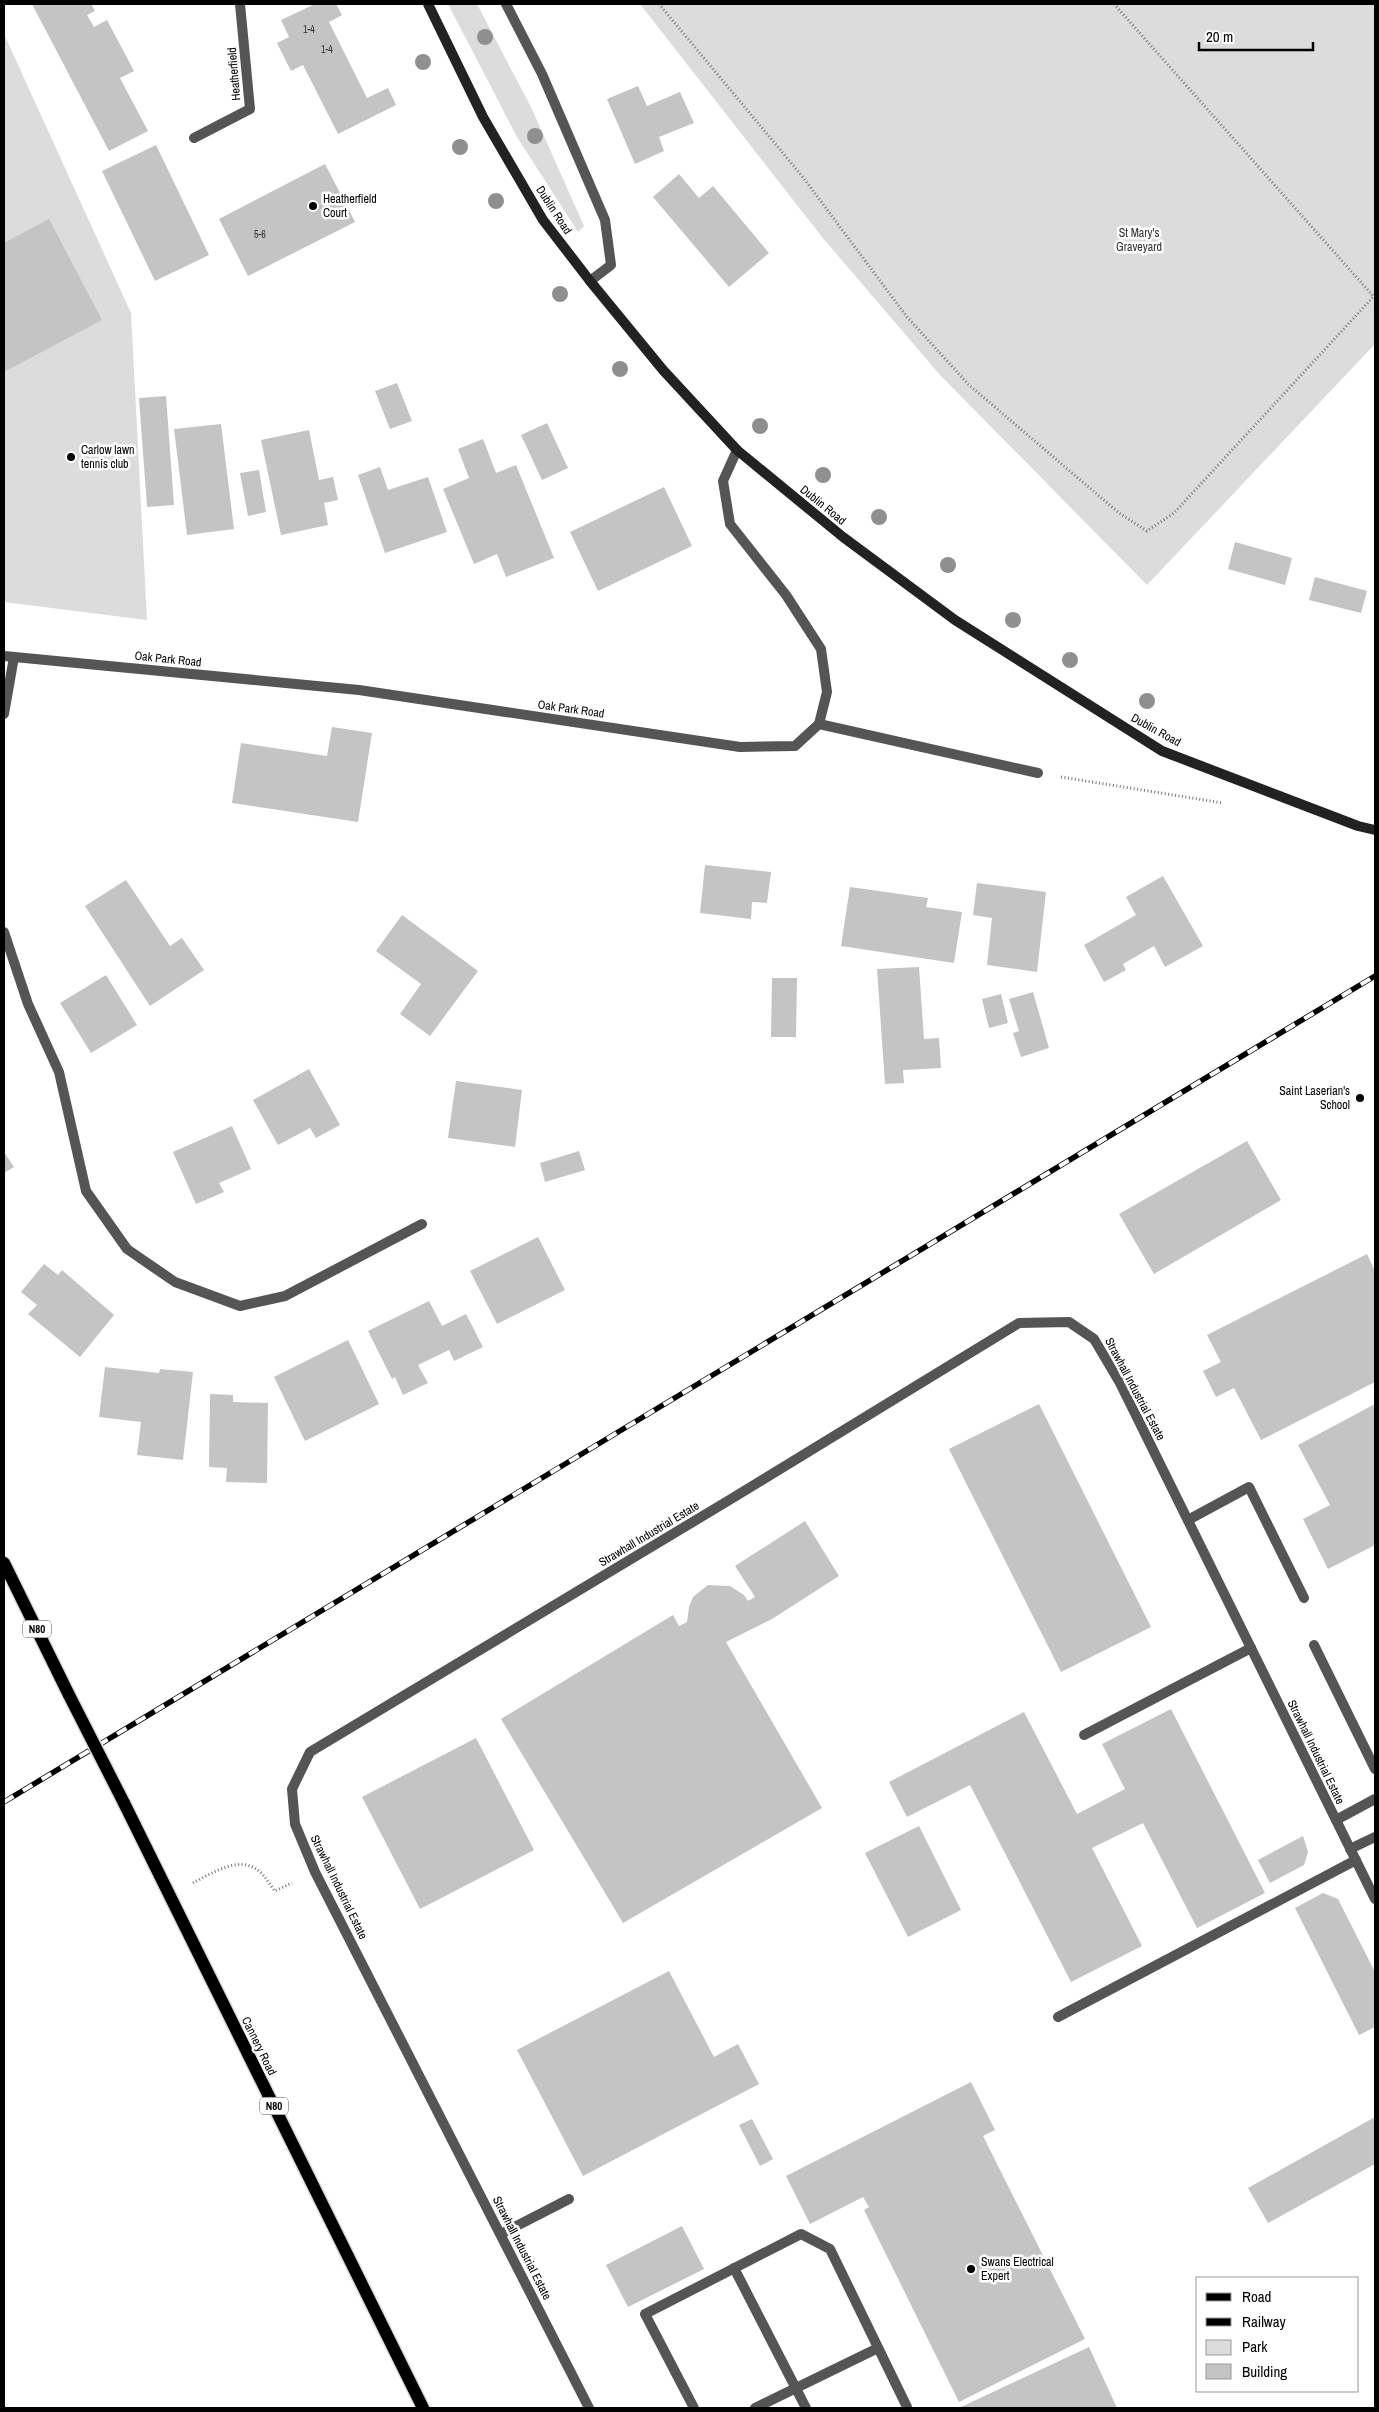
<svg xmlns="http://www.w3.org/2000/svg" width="1379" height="2412" viewBox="0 0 1379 2412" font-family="'Archivo Narrow',sans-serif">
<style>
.green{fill:#dcdcdc}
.building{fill:#c4c4c4}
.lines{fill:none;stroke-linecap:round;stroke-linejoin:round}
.primary-casing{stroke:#dbdbdb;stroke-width:15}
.path{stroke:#777;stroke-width:3;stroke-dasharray:1 2.5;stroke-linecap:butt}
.lane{stroke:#555;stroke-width:10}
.street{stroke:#555;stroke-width:10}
.secondary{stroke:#222;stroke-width:10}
.primary{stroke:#000;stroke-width:12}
.rail-casing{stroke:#000;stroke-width:5.5}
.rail{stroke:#fff;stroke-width:4;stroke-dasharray:11;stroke-linecap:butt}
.primary-bridge-casing{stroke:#dbdbdb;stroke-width:15;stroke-linecap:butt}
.primary-bridge{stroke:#000;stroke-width:12}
.tree{fill:#8f8f8f}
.poi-dot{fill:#000;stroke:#fff;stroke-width:2}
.labels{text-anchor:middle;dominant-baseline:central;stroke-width:5;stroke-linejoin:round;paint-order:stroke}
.number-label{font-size:10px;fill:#313131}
.shield{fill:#fff;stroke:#4c4c4c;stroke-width:1}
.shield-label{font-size:11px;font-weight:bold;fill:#000}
.street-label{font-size:12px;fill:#000;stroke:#fff}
.poi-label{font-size:12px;fill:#000;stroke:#fff;text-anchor:start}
.park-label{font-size:12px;fill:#333;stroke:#fff}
</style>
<rect width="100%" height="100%" fill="#fff"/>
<!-- green -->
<g class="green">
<path d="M448 4H477L531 107 584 226 578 232 517 137Z"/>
<path d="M640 4H1375V344L1147 585 940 375 822 237Z"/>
<path d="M4 34 131 313 147 620 4 602Z"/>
</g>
<!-- building -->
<g class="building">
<path d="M32 4H91L95 11 87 15 94 27 107 20 134 71 120 78 148 131 109 151Z"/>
<path d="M315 4H336L342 15 329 22 367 98 388 88 396 105 338 134 303 65 291 71 277 43 289 37 281 20Z"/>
<path d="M638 86 647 106 680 92 694 123 659 137 664 151 635 164 607 99Z"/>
<path d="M156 145 209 255 155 281 102 171Z"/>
<path d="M325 164 355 222 248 276 219 219Z"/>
<path d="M679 174 699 198 713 186 769 253 729 287 653 197Z"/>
<path d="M49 219 102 320 4 372V243Z"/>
<path d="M397 383 412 421 390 429 375 391Z"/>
<path d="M166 396 174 505 147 507 139 398Z"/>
<path d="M547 423 568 468 542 480 521 435Z"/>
<path d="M221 424 234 529 187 535 174 429Z"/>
<path d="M309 430 319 480 333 477 338 500 324 503 328 525 281 535 261 440Z"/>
<path d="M483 439 496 473 516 465 554 558 506 577 497 554 474 564 443 489 469 478 458 449Z"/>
<path d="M380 467 388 490 428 477 447 532 385 553 358 475Z"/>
<path d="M259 470 266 512 248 516 240 473Z"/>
<path d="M664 487 692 546 598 591 570 532Z"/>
<path d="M1235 542 1292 558 1285 585 1228 569Z"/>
<path d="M1315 577 1367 591 1361 613 1309 600Z"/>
<path d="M332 727 372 733 358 822 232 803 241 743 327 756Z"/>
<path d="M705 865 771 872 767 903 752 902 751 919 700 913Z"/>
<path d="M1163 876 1203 946 1165 967 1154 946 1123 964 1126 970 1104 982 1084 945 1136 915 1126 897Z"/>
<path d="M126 880 170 946 182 938 204 970 150 1006 85 906Z"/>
<path d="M977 883 1046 892 1037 972 987 965 992 918 973 915Z"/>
<path d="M850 887 928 898 926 907 962 912 954 963 841 946Z"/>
<path d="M402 915 478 971 430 1036 400 1014 421 984 376 951Z"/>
<path d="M919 967 924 1039 939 1038 941 1068 903 1070 904 1083 885 1084 877 969Z"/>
<path d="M106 975 137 1025 91 1053 60 1003Z"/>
<path d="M772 978H797L796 1037H771Z"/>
<path d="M1033 992 1049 1048 1021 1057 1013 1033 1019 1031 1009 999Z"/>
<path d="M1001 994 1008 1023 989 1028 982 999Z"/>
<path d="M309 1069 340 1125 316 1138 310 1128 278 1145 253 1100Z"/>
<path d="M456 1081 522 1090 515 1147 448 1138Z"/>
<path d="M232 1126 251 1169 219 1183 224 1192 196 1204 173 1152Z"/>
<path d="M1247 1141 1281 1200 1154 1274 1119 1214Z"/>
<path d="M579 1151 585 1170 545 1182 540 1163Z"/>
<path d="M4 1152 14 1167 4 1173Z"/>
<path d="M538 1237 565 1290 497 1324 470 1271Z"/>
<path d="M1367 1254 1375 1271V1382L1261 1440 1234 1388 1216 1397 1203 1371 1221 1362 1207 1335Z"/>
<path d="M44 1264 58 1275 62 1270 114 1315 80 1357 28 1314 37 1305 21 1292Z"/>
<path d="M429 1301 442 1326 466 1314 483 1347 454 1361 449 1350 418 1365 428 1383 403 1395 395 1377 392 1379 368 1331Z"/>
<path d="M348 1340 379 1404 305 1441 274 1377Z"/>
<path d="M105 1367 159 1373 160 1369 193 1372 183 1460 137 1455 141 1422 99 1417Z"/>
<path d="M210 1394 233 1395V1402L268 1403 267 1483 226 1482 227 1468 209 1467Z"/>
<path d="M1039 1404 1151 1627 1061 1672 949 1449Z"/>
<path d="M1375 1404V1545L1328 1569 1303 1519 1330 1505 1298 1445Z"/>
<path d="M805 1521 839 1576 772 1619 726 1642 822 1808 623 1923 501 1719 673 1615 679 1626 687 1622 689 1607 693 1597 708 1585 730 1586 744 1595 748 1601 755 1597 735 1566Z"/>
<path d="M1171 1709 1265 1893 1197 1928 1143 1823 1092 1848 1142 1946 1071 1982 970 1785 907 1817 889 1782 1024 1712 1077 1814 1125 1789 1102 1744Z"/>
<path d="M476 1738 534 1850 420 1909 362 1797Z"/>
<path d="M919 1826 961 1910 908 1937 865 1853Z"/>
<path d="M1303 1836 1308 1852 1304 1865 1270 1883 1258 1860Z"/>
<path d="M1323 1893 1338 1899 1375 1972V2027L1359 2035 1295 1908Z"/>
<path d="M669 1971 714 2057 738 2044 759 2084 583 2176 517 2050Z"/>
<path d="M971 2082 995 2130 983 2136 1085 2339 959 2402 864 2210 869 2207 863 2197 810 2224 786 2176Z"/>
<path d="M1375 2117V2164L1268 2223 1248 2188Z"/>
<path d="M752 2119 773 2159 760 2166 739 2125Z"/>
<path d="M682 2226 704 2269 628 2307 606 2265Z"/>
<path d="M1089 2347 1117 2408 961 2407Z"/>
</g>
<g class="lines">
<!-- primary casing -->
<g class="primary-casing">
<g id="primary">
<path d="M4 1563 69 1695"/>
<path d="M124 1803 423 2408"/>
</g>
</g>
<!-- path -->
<g class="path">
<path d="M659 4 802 176 907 317 969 385 1119 513 1147 531 1174 513 1375 295"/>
<path d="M1114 4 1374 297"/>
<path d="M1061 777 1223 803"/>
<path d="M193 1883C212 1873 241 1854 260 1872 266 1877 270 1885 275 1891L292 1883"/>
</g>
<!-- lane -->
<g class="lane">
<path d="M506 4 542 74 605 220 611 265 590 281"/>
<path d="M1188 1520 1249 1487 1304 1598"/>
<path d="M1314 1645 1375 1769"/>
<path d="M1084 1735 1251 1648"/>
<path d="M1336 1820 1375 1799"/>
<path d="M1350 1849 1375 1837"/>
<path d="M1058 2017 1356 1860"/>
<path d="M501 2234 569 2199"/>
<path d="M734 2268 806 2408"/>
<path d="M694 2408 645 2314 801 2234 830 2249 907 2407"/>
<path d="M755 2408 878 2348"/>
</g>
<!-- street -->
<g class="street">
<path d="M194 138 250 109 240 4"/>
<path d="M4 656 359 690 740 747 795 746 819 724 827 692 821 649 786 595 730 524 723 481 737 450"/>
<path d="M4 714 14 657"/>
<path d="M819 724 1038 773"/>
<path d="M4 932 28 1004 59 1072 86 1191 127 1249 175 1282 240 1306 285 1296 422 1224"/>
<path d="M589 2408 315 1872 295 1824 292 1789 310 1752 731 1499 1019 1323 1069 1322 1094 1339 1120 1383 1375 1899"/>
</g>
<!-- secondary -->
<path class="secondary" d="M428 4 483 117 543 220 590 281 663 370 737 450 843 537 955 620 1162 751 1358 826 1375 830"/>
<!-- primary -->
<use href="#primary" class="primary"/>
<!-- rail casing -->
<g class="rail-casing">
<path id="rail" d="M4 1802 1375 976"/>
</g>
<!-- rail -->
<use href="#rail" class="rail"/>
<!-- primary-bridge casing -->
<g class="primary-bridge-casing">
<path id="primary-bridge" d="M69 1695 124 1803"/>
</g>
<!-- primary-bridge -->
<use href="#primary-bridge" class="primary-bridge"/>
</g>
<!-- trees -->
<g class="tree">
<circle cx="485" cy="37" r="8"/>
<circle cx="423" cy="62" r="8"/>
<circle cx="535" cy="136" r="8"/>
<circle cx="460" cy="147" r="8"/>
<circle cx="496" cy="201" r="8"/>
<circle cx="560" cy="294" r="8"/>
<circle cx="620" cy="369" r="8"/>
<circle cx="760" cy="426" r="8"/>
<circle cx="823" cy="475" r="8"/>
<circle cx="879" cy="517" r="8"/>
<circle cx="948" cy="565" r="8"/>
<circle cx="1013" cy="620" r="8"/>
<circle cx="1070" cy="660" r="8"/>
<circle cx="1147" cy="701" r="8"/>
</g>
<!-- markers -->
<g class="poi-dot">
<circle cx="313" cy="206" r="5"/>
<circle cx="71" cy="457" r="5"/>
<circle cx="1360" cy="1098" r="5"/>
<circle cx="971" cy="2269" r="5"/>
</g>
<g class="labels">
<!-- number labels -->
<g class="number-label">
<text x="309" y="29">1-4</text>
<text x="327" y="49">1-4</text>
<text x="260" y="234">5-6</text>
</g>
<!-- shield labels -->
<g class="shield">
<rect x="23" y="1620.5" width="28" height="17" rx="4"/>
<rect x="260" y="2097.5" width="28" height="17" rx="4"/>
</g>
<g class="shield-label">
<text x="37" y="1629">N80</text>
<text x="274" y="2106">N80</text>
</g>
<!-- street labels -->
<g class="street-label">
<text transform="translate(234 74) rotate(-95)">Heatherfield</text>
<text transform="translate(554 210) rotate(57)">Dublin Road</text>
<text transform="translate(823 505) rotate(39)">Dublin Road</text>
<text transform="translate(168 659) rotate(6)">Oak Park Road</text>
<text transform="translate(571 709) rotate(8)">Oak Park Road</text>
<text transform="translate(1156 730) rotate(29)">Dublin Road</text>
<text transform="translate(1135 1389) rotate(62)">Strawhall Industrial Estate</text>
<text transform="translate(649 1534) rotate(-31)">Strawhall Industrial Estate</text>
<text transform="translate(1316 1752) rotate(64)">Strawhall Industrial Estate</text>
<text transform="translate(339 1887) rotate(64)">Strawhall Industrial Estate</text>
<text transform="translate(259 2046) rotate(64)">Cannery Road</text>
<text transform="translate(522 2248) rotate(63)">Strawhall Industrial Estate</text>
</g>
<!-- poi labels -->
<g class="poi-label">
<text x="323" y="199">Heatherfield<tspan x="323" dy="14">Court</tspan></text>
<text x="81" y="450">Carlow lawn<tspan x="81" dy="14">tennis club</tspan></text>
<text x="1350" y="1091" text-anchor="end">Saint Laserian's<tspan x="1350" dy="14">School</tspan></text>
<text x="981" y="2262">Swans Electrical<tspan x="981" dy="14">Expert</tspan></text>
</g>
<!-- park labels -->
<g class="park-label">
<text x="1139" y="233">St Mary's<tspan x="1139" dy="14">Graveyard</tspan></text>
</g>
</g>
<!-- border -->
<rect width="1379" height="2412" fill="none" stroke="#000000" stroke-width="10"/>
<!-- legend -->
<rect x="1196" y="2277" width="162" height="115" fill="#ffffff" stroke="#999999"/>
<rect x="1206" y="2293" width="25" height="8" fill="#000000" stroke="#999999"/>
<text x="1242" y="2302" font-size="15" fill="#000000">Road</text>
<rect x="1206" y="2318" width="25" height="8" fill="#000000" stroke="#999999"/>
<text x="1242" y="2327" font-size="15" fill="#000000">Railway</text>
<rect x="1206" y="2340" width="25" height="15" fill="#dcdcdc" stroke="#999999"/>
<text x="1242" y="2352" font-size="15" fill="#000000">Park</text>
<rect x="1206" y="2364" width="25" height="15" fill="#c4c4c4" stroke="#999999"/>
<text x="1242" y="2377" font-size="15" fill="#000000">Building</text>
<!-- scale -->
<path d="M1199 42v8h114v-8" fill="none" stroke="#000000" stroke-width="2.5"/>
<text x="1206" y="42" font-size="15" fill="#000000" stroke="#ffffff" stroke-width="4" paint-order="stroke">20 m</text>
</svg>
